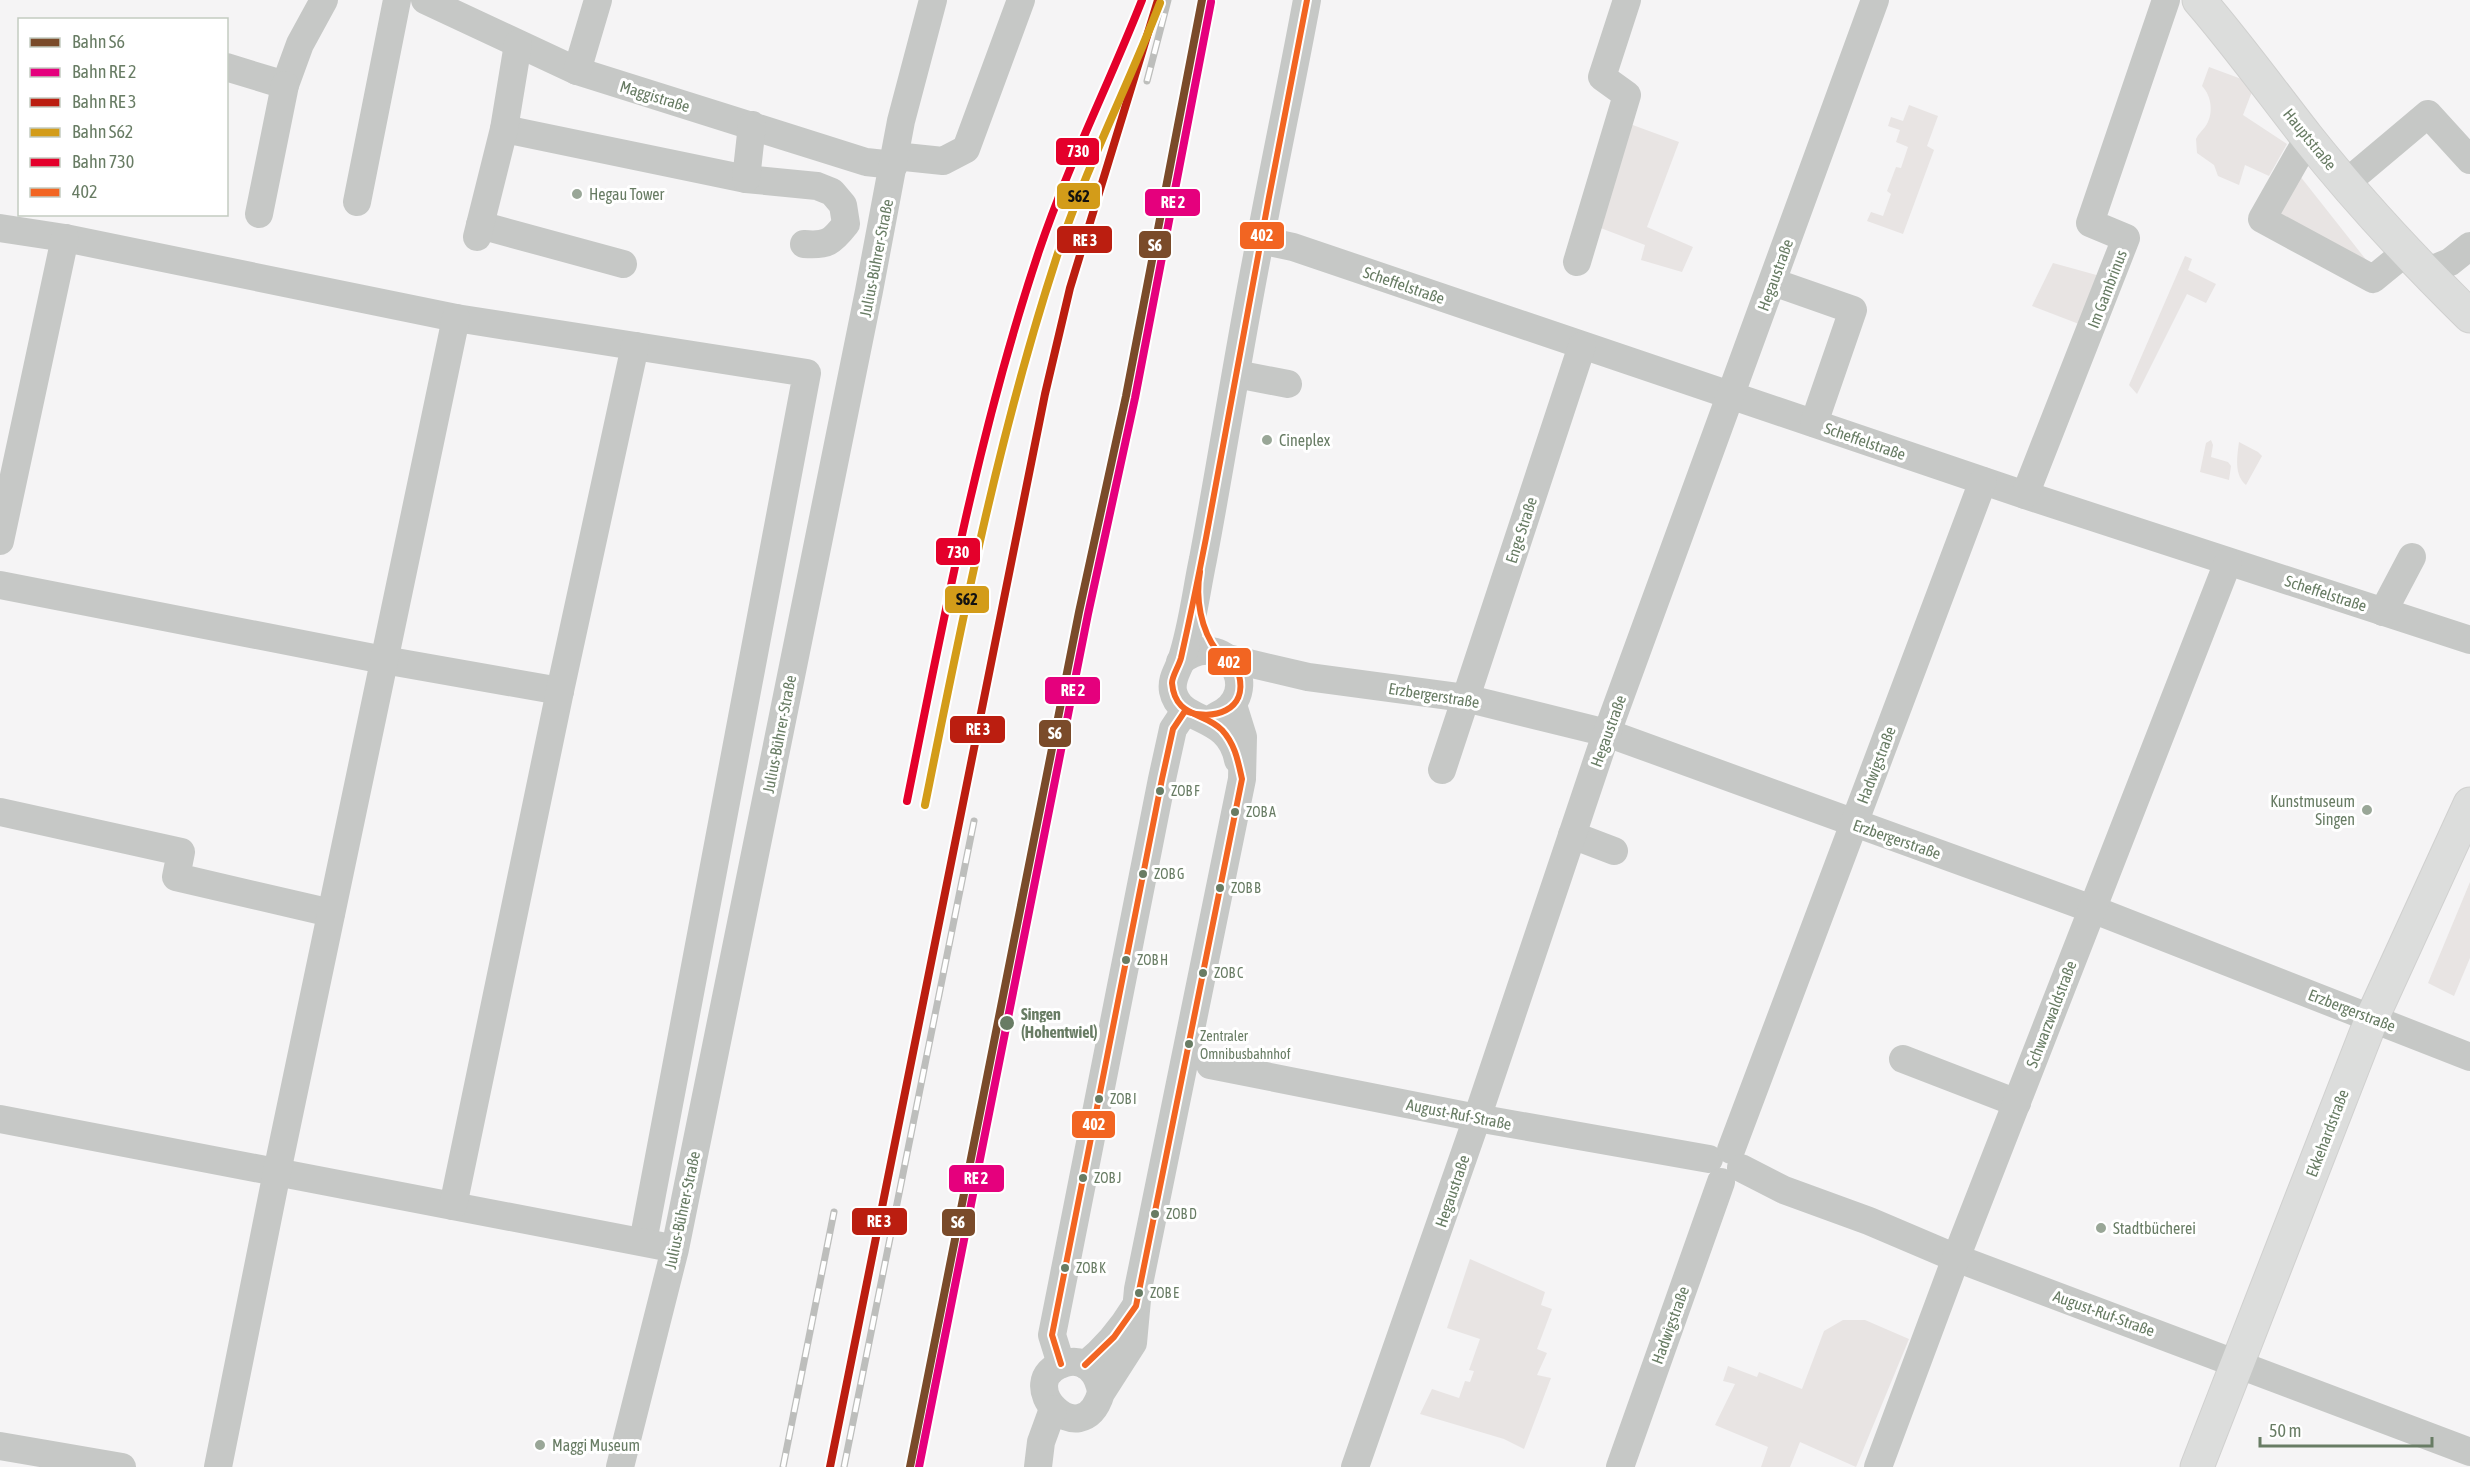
<svg xmlns="http://www.w3.org/2000/svg" width="2470" height="1467" viewBox="0 0 2470 1467" font-family="'Asap Condensed',sans-serif">
<style>
.green{fill:#e8e4e3}
.lines{fill:none;stroke-linecap:round;stroke-linejoin:round}
.major-casing{stroke:#d0d0cf;stroke-width:35}
.minor{stroke:#c6c8c6;stroke-width:28}
.major{stroke:#dcdddc;stroke-width:33}
.rail-casing{stroke:#bdbebc;stroke-width:7}
.rail{stroke:#fff;stroke-width:4.5;stroke-dasharray:14;stroke-linecap:butt}
.bus-1-casing{stroke:#fff;stroke-width:10}
.bus-1{stroke:#f26522;stroke-width:6}
.rail-1-casing{stroke:#fff;stroke-width:12}
.rail-2-casing{stroke:#fff;stroke-width:12}
.rail-3-casing{stroke:#fff;stroke-width:12}
.rail-4-casing{stroke:#fff;stroke-width:12}
.rail-5-casing{stroke:#fff;stroke-width:12}
.rail-1{stroke:#7a4b2a;stroke-width:8}
.rail-2{stroke:#e5007d;stroke-width:8}
.rail-3{stroke:#bb1e10;stroke-width:8}
.rail-4{stroke:#d39c19;stroke-width:8}
.rail-5{stroke:#e4002b;stroke-width:8}
.poi-dot{fill:#99a697;stroke:#fff;stroke-width:2}
.bus-dot{fill:#687c64;stroke:#fff;stroke-width:2}
.labels{text-anchor:middle;dominant-baseline:central;stroke-width:6;stroke-linejoin:round;paint-order:stroke}
.bus-label{font-size:14px;fill:#687c64;stroke:#fff;text-anchor:start}
.street-label{font-size:16px;fill:#687c64;stroke:#fff}
.poi-label{font-size:16px;fill:#687c64;stroke:#fff;text-anchor:start}
.stop-label{font-size:16px;font-weight:bold;fill:#687c64;stroke:#fff;text-anchor:start}
.line-badge{stroke:#fff;stroke-width:2}
.badge-label{font-size:16px;text-anchor:middle;font-weight:bold;fill:#fff}
.pale-badge-label{font-size:16px;text-anchor:middle;font-weight:bold;fill:#111}
</style>
<rect width="100%" height="100%" fill="#f5f4f5"/>
<!-- green -->
<g class="green">
<path d="M2209 67 2255 84 2243 115 2287 144 2269 176 2245 165 2239 185 2218 176 2214 165 2197 153 2196 139C2198 134 2202 131 2205 127 2214 115 2212 96 2202 86Z"/>
<path d="M1909 105 1938 116 1927 146 1934 150 1903 234 1867 221 1871 212 1883 216 1891 194 1887 191 1896 167 1901 168 1908 147 1896 142 1900 130 1888 126 1891 117 1903 121Z"/>
<path d="M1630 124 1679 142 1647 227 1693 247 1682 272 1641 260 1645 245 1598 227Z"/>
<path d="M2296 171 2371 266 2277 212Z"/>
<path d="M2185 256 2192 259 2188 270 2216 284 2206 303 2187 294 2137 394 2129 385Z"/>
<path d="M2053 263 2111 279 2092 329 2032 306Z"/>
<path d="M2211 440 2213 445 2211 457 2228 462 2231 466 2229 480 2200 472 2206 443Z"/>
<path d="M2239 442 2258 452 2262 456 2246 485C2234 475 2237 457 2239 442Z"/>
<path d="M2470 882V958L2454 996 2428 983Z"/>
<path d="M1470 1259 1545 1292 1541 1305 1552 1309 1537 1349 1547 1353 1537 1375 1551 1378 1524 1449 1504 1439 1420 1414 1432 1389 1459 1398 1465 1381 1470 1382 1474 1371 1469 1370 1480 1339 1447 1328Z"/>
<path d="M1843 1320H1865L1909 1339 1856 1467 1800 1442 1790 1467H1761L1768 1447 1715 1425 1735 1384 1723 1381 1728 1366 1757 1377 1759 1372 1802 1389 1824 1331Z"/>
</g>
<g class="lines">
<!-- major casing -->
<g class="major-casing">
<g id="major">
<path d="M2199 0C2237 44 2271 91 2307 137 2357 200 2413 260 2470 316"/>
<path d="M2197 1467 2372 1018 2470 804"/>
</g>
</g>
<!-- minor -->
<g class="minor">
<path d="M425 0 577 71 866 162 894 165"/>
<path d="M226 67 285 85 300 44 324 0"/>
<path d="M577 71 598 0"/>
<path d="M504 129 746 179 817 186 832 192 843 205 846 224C832 242 827 246 804 244"/>
<path d="M2308 138 2262 219 2373 279 2406 252"/>
<path d="M895 156 943 161 966 149 1021 0"/>
<path d="M746 179 752 125"/>
<path d="M2346 183 2428 114 2470 160"/>
<path d="M357 202 397 0"/>
<path d="M259 214 285 85"/>
<path d="M480 225 623 264"/>
<path d="M0 228 65 238 456 318 807 373 643 1242"/>
<path d="M477 237 504 129 518 44"/>
<path d="M1260 240 1293 247 2025 495 2470 640"/>
<path d="M1577 262 1627 95 1602 77 1627 0"/>
<path d="M2428 271 2450 262 2470 246"/>
<path d="M1773 282 1853 310 1814 423"/>
<path d="M1236 374 1288 384"/>
<path d="M2025 495 2126 238 2090 223 2166 0"/>
<path d="M0 541 65 238"/>
<path d="M0 585 384 660 560 691"/>
<path d="M2383 612 2412 557"/>
<path d="M1227 658 1308 677 1465 698 1607 733 2092 909 2470 1057"/>
<path d="M1180 662C1224 624 1267 693 1216 716"/>
<path d="M1238 760C1229 712 1180 725 1173 691 1171 679 1177 672 1181 661 1192 629 1196 592 1203 559 1223 453 1239 347 1260 241 1275 161 1292 81 1307 0"/>
<path d="M1442 770 1582 346"/>
<path d="M0 812 181 852 176 877 331 913"/>
<path d="M1572 835 1614 851"/>
<path d="M1903 1059 2017 1103"/>
<path d="M1210 1065 1477 1118 1709 1159"/>
<path d="M0 1119 661 1246"/>
<path d="M1731 1150 1983 481"/>
<path d="M1741 1168 1784 1190 1869 1221 1956 1258 2470 1452"/>
<path d="M453 1206 560 691 635 346"/>
<path d="M1061 1364 1052 1335 1162 779 1173 729 1185 711"/>
<path d="M1085 1365C1106 1348 1121 1330 1135 1307"/>
<path d="M1101 1393C1099 1374 1086 1357 1065 1363 1009 1380 1081 1458 1101 1393L1133 1343 1138 1289 1242 779 1243 737 1233 705"/>
<path d="M0 1446 122 1467"/>
<path d="M218 1467 277 1172 456 318"/>
<path d="M620 1467 675 1249 869 291 901 121 933 0"/>
<path d="M1038 1467 1041 1442 1053 1409"/>
<path d="M1355 1467 1477 1118 1601 749 1875 0"/>
<path d="M1620 1467 1721 1182"/>
<path d="M1878 1467 1956 1258 2228 562"/>
</g>
<!-- major -->
<use href="#major" class="major"/>
<!-- rail casing -->
<g class="rail-casing">
<g id="rail">
<path d="M1147 81 1168 0"/>
<path d="M783 1467 834 1212"/>
<path d="M844 1467 974 821"/>
</g>
</g>
<!-- rail -->
<use href="#rail" class="rail"/>
<!-- bus-1 casing -->
<g class="bus-1-casing">
<g id="bus-1">
<path d="M1185 711C1213 721 1248 711 1239 675 1236 663 1224 660 1217 651 1201 630 1195 598 1200 572"/>
<path d="M1061 1364 1052 1335 1162 779 1173 729 1185 711"/>
<path d="M1085 1365 1114 1337 1136 1306 1242 779C1238 761 1235 744 1222 730 1203 711 1175 718 1172 683 1172 676 1179 666 1181 658 1190 618 1198 579 1206 538 1238 359 1272 179 1307 0"/>
</g>
</g>
<!-- bus-1 -->
<use href="#bus-1" class="bus-1"/>
<!-- rail-1 casing -->
<g class="rail-1-casing">
<path id="rail-1" d="M910 1467 1079 612 1126 396 1202 0"/>
</g>
<!-- rail-2 casing -->
<g class="rail-2-casing">
<path id="rail-2" d="M919 1467 1088 614 1135 398 1211 2"/>
</g>
<!-- rail-3 casing -->
<g class="rail-3-casing">
<path id="rail-3" d="M830 1467 1045 394 1070 288 1158 0"/>
</g>
<!-- rail-4 casing -->
<g class="rail-4-casing">
<path id="rail-4" d="M925 805C962 621 998 437 1056 259 1084 171 1127 89 1160 3"/>
</g>
<!-- rail-5 casing -->
<g class="rail-5-casing">
<path id="rail-5" d="M907 801C944 617 979 430 1039 251 1068 165 1109 84 1142 0"/>
</g>
<!-- rail-1 -->
<use href="#rail-1" class="rail-1"/>
<!-- rail-2 -->
<use href="#rail-2" class="rail-2"/>
<!-- rail-3 -->
<use href="#rail-3" class="rail-3"/>
<!-- rail-4 -->
<use href="#rail-4" class="rail-4"/>
<!-- rail-5 -->
<use href="#rail-5" class="rail-5"/>
</g>
<!-- markers -->
<g class="poi-dot">
<circle cx="577" cy="194" r="6"/>
<circle cx="1267" cy="440" r="6"/>
<circle cx="2367" cy="810" r="6"/>
<circle cx="2101" cy="1228" r="6"/>
<circle cx="540" cy="1445" r="6"/>
</g>
<g class="bus-dot">
<circle cx="1160" cy="791" r="5"/>
<circle cx="1235" cy="812" r="5"/>
<circle cx="1143" cy="874" r="5"/>
<circle cx="1220" cy="888" r="5"/>
<circle cx="1126" cy="960" r="5"/>
<circle cx="1203" cy="973" r="5"/>
<circle cx="1007" cy="1023" r="8"/>
<circle cx="1189" cy="1044" r="5"/>
<circle cx="1099" cy="1099" r="5"/>
<circle cx="1083" cy="1178" r="5"/>
<circle cx="1155" cy="1214" r="5"/>
<circle cx="1065" cy="1268" r="5"/>
<circle cx="1139" cy="1293" r="5"/>
</g>
<g class="labels">
<!-- bus labels -->
<g class="bus-label">
<text x="1171" y="791">ZOB F</text>
<text x="1246" y="812">ZOB A</text>
<text x="1154" y="874">ZOB G</text>
<text x="1231" y="888">ZOB B</text>
<text x="1137" y="960">ZOB H</text>
<text x="1214" y="973">ZOB C</text>
<text x="1200" y="1036">Zentraler<tspan x="1200" dy="18">Omnibusbahnhof</tspan></text>
<text x="1110" y="1099">ZOB I</text>
<text x="1094" y="1178">ZOB J</text>
<text x="1166" y="1214">ZOB D</text>
<text x="1076" y="1268">ZOB K</text>
<text x="1150" y="1293">ZOB E</text>
</g>
<!-- street labels -->
<g class="street-label">
<text transform="translate(655 96) rotate(17)">Maggistraße</text>
<text transform="translate(2310 139) rotate(51)">Hauptstraße</text>
<text transform="translate(876 258) rotate(-79)">Julius-Bührer-Straße</text>
<text transform="translate(1775 275) rotate(-70)">Hegaustraße</text>
<text transform="translate(1404 285) rotate(19)">Scheffelstraße</text>
<text transform="translate(2107 289) rotate(-69)">Im Gambrinus</text>
<text transform="translate(1865 441) rotate(19)">Scheffelstraße</text>
<text transform="translate(1521 530) rotate(-72)">Enge Straße</text>
<text transform="translate(2326 593) rotate(18)">Scheffelstraße</text>
<text transform="translate(1434 695) rotate(9)">Erzbergerstraße</text>
<text transform="translate(1608 731) rotate(-70)">Hegaustraße</text>
<text transform="translate(779 734) rotate(-79)">Julius-Bührer-Straße</text>
<text transform="translate(1876 765) rotate(-69)">Hadwigstraße</text>
<text transform="translate(1897 839) rotate(19)">Erzbergerstraße</text>
<text transform="translate(2352 1010) rotate(21)">Erzbergerstraße</text>
<text transform="translate(2051 1014) rotate(-69)">Schwarzwaldstraße</text>
<text transform="translate(1459 1114) rotate(11)">August-Ruf-Straße</text>
<text transform="translate(2327 1133) rotate(-69)">Ekkehardstraße</text>
<text transform="translate(1452 1191) rotate(-71)">Hegaustraße</text>
<text transform="translate(682 1210) rotate(-78)">Julius-Bührer-Straße</text>
<text transform="translate(2104 1313) rotate(20)">August-Ruf-Straße</text>
<text transform="translate(1670 1325) rotate(-70)">Hadwigstraße</text>
</g>
<!-- poi labels -->
<g class="poi-label">
<text x="589" y="194">Hegau Tower</text>
<text x="1279" y="440">Cineplex</text>
<text x="2355" y="801" text-anchor="end">Kunstmuseum<tspan x="2355" dy="18">Singen</tspan></text>
<text x="2113" y="1228">Stadtbücherei</text>
<text x="552" y="1445">Maggi Museum</text>
</g>
<!-- stop labels -->
<g class="stop-label">
<text x="1021" y="1014">Singen<tspan x="1021" dy="18">(Hohentwiel)</tspan></text>
</g>
</g>
<g class="line-badge">
<rect x="1055" y="137" width="45" height="29" rx="6" fill="#e4002b"/>
<rect x="1056" y="182" width="45" height="28" rx="6" fill="#d39c19"/>
<rect x="1144" y="188" width="57" height="29" rx="6" fill="#e5007d"/>
<rect x="1239" y="221" width="46" height="29" rx="6" fill="#f26522"/>
<rect x="1056" y="225" width="57" height="29" rx="6" fill="#bb1e10"/>
<rect x="1138" y="230" width="34" height="29" rx="6" fill="#7a4b2a"/>
<rect x="935" y="537" width="46" height="29" rx="6" fill="#e4002b"/>
<rect x="944" y="585" width="46" height="29" rx="6" fill="#d39c19"/>
<rect x="1207" y="647" width="45" height="29" rx="6" fill="#f26522"/>
<rect x="1044" y="676" width="57" height="29" rx="6" fill="#e5007d"/>
<rect x="949" y="715" width="57" height="29" rx="6" fill="#bb1e10"/>
<rect x="1038" y="719" width="34" height="29" rx="6" fill="#7a4b2a"/>
<rect x="1071" y="1110" width="45" height="29" rx="6" fill="#f26522"/>
<rect x="948" y="1164" width="57" height="29" rx="6" fill="#e5007d"/>
<rect x="851" y="1207" width="57" height="29" rx="6" fill="#bb1e10"/>
<rect x="941" y="1208" width="35" height="29" rx="6" fill="#7a4b2a"/>
</g>
<g class="badge-label">
<text x="1078" y="157">730</text>
<text x="1173" y="208">RE 2</text>
<text x="1262" y="241">402</text>
<text x="1085" y="246">RE 3</text>
<text x="1155" y="251">S6</text>
<text x="958" y="558">730</text>
<text x="1229" y="668">402</text>
<text x="1073" y="696">RE 2</text>
<text x="978" y="735">RE 3</text>
<text x="1055" y="739">S6</text>
<text x="1094" y="1130">402</text>
<text x="976" y="1184">RE 2</text>
<text x="879" y="1227">RE 3</text>
<text x="958" y="1228">S6</text>
</g>
<g class="pale-badge-label">
<text x="1079" y="202">S62</text>
<text x="967" y="605">S62</text>
</g>
<!-- legend -->
<rect x="18" y="18" width="210" height="198" fill="#ffffff" stroke="#c3cbc1" stroke-width="1.5"/>
<rect x="30" y="38" width="30" height="9" fill="#7a4b2a" stroke="#c3cbc1" stroke-width="1.5"/>
<text x="72" y="48" font-size="18" fill="#687c64">Bahn S6</text>
<rect x="30" y="68" width="30" height="9" fill="#e5007d" stroke="#c3cbc1" stroke-width="1.5"/>
<text x="72" y="78" font-size="18" fill="#687c64">Bahn RE 2</text>
<rect x="30" y="98" width="30" height="9" fill="#bb1e10" stroke="#c3cbc1" stroke-width="1.5"/>
<text x="72" y="108" font-size="18" fill="#687c64">Bahn RE 3</text>
<rect x="30" y="128" width="30" height="9" fill="#d39c19" stroke="#c3cbc1" stroke-width="1.5"/>
<text x="72" y="138" font-size="18" fill="#687c64">Bahn S62</text>
<rect x="30" y="158" width="30" height="9" fill="#e4002b" stroke="#c3cbc1" stroke-width="1.5"/>
<text x="72" y="168" font-size="18" fill="#687c64">Bahn 730</text>
<rect x="30" y="188" width="30" height="9" fill="#f26522" stroke="#c3cbc1" stroke-width="1.5"/>
<text x="72" y="198" font-size="18" fill="#687c64">402</text>
<!-- scale -->
<path d="M2260 1437v9h172v-9" fill="none" stroke="#687c64" stroke-width="3"/>
<text x="2269" y="1437" font-size="18" fill="#687c64" stroke="#ffffff" stroke-width="4.5" paint-order="stroke">50 m</text>
</svg>
